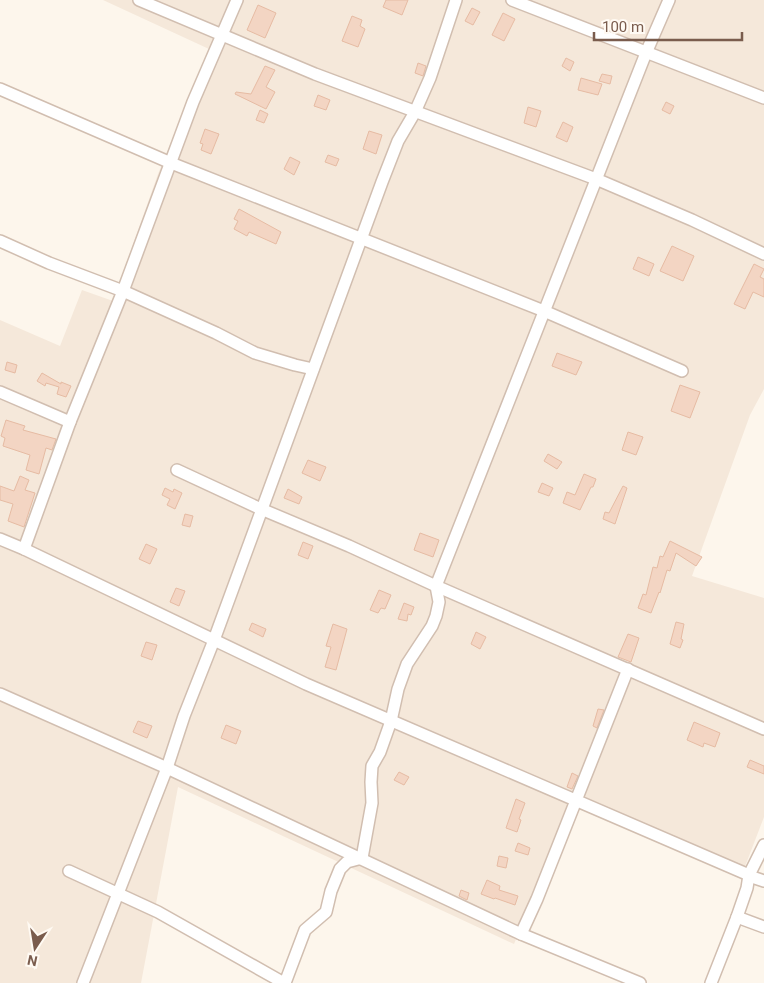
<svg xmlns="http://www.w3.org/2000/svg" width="764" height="983" viewBox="0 0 764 983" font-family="Roboto,sans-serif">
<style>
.residential{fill:#f5e8da}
.building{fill:#f3d5c3;stroke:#e6bba3}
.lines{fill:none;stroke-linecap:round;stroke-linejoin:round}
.street-casing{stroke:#d1beb0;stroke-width:14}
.street{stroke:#fff;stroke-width:11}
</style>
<rect width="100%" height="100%" fill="#fdf6ec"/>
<!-- residential -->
<path class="residential" d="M103 0H764V389L750 415 692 576 764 598V817L744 869 572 806 514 944 178 787 141 983H0V320L60 346 82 290 113 301 158 174 209 49Z"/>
<!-- building -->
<g class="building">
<path d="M386 0H408L402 15 383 7Z"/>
<path d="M258 5 276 13 265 38 247 30Z"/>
<path d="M472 8 480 12 473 25 465 21Z"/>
<path d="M503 13 515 19 504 41 492 35Z"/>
<path d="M352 16 362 20 360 26 365 29 358 47 342 41Z"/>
<path d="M566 58 574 62 570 71 562 66Z"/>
<path d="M418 63 426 66 423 76 415 73Z"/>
<path d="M265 66 275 70 266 87 275 92 266 109 235 94 236 92 251 94Z"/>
<path d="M602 74 612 76 610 84 599 81Z"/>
<path d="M581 78 602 84 598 95 578 90Z"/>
<path d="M318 95 330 100 326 110 314 106Z"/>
<path d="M666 102 674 106 670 114 662 110Z"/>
<path d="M528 107 541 111 536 127 524 123Z"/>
<path d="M260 110 268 114 264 123 256 120Z"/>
<path d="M563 122 573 127 567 142 556 137Z"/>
<path d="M205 129 219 134 211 154 201 150 203 144 200 143Z"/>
<path d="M369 131 382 135 376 154 363 149Z"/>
<path d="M328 155 339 159 336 166 325 162Z"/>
<path d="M290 157 300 162 294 175 284 169Z"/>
<path d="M239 209 281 232 276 244 249 232 247 236 234 229 238 221 234 219Z"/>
<path d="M672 246 694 256 683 281 660 271Z"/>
<path d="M638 257 654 264 649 276 633 269Z"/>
<path d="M754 264 764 269 760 277 764 279V297L753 292 745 309 734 304Z"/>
<path d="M557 353 582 362 576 375 552 366Z"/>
<path d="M7 362 17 365 15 373 5 370Z"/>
<path d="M42 373 61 384V382L71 386 66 397 57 394 59 387 46 383 45 386 37 381Z"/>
<path d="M680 385 700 392 690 418 671 411Z"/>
<path d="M6 420 25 426 23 430 56 439 52 450 46 448 39 474 26 470 30 455 3 446 5 438 1 436Z"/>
<path d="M628 432 643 437 636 455 622 450Z"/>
<path d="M548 454 562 462 557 469 544 461Z"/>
<path d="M308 460 326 467 320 481 302 473Z"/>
<path d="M584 474 596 479 593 487H591L580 510 563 503 567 492 575 495Z"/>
<path d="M20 476 29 480 25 490 35 493 24 527 8 521 13 504 0 500V486L14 491Z"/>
<path d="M542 483 553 488 549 496 538 492Z"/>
<path d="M623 486 627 488 615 524 603 519 605 512 609 513Z"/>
<path d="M165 488 173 492 174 489 182 493 175 509 167 505 170 499 162 495Z"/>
<path d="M288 489 302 497 299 504 284 498Z"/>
<path d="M185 514 193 516 190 527 182 525Z"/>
<path d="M420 533 439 540 433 557 414 550Z"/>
<path d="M670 541 702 557 696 566 676 553 670 571 667 570 660 593 659 592 651 613 638 608 643 594 646 595 653 567 657 568 660 556 663 557Z"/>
<path d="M303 542 313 546 308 559 298 555Z"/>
<path d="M146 544 157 549 150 564 139 559Z"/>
<path d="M176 588 185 591 179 606 170 602Z"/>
<path d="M379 590 391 595 385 609 381 608 378 613 370 610Z"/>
<path d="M404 603 414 607 411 615 408 614 407 621 398 619Z"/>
<path d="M676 622 684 624 681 639 683 640 680 648 670 644Z"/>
<path d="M252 623 266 629 263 637 249 630Z"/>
<path d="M333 624 347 629 336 670 325 667 331 647 326 646Z"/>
<path d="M476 632 486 637 480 649 471 644Z"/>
<path d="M628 634 639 638 631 662 618 657Z"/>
<path d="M146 642 157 645 152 660 141 656Z"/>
<path d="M598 709 604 710 597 728 593 726Z"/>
<path d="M138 721 152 726 147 738 133 732Z"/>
<path d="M694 722 720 733 715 747 704 743 703 747 687 740Z"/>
<path d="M226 725 241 731 236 744 221 738Z"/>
<path d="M750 760 764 766V774L747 767Z"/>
<path d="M399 772 409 777 404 785 394 780Z"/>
<path d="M572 773 578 776 572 789 567 787Z"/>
<path d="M516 799 525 803 519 819 521 820 517 832 506 828Z"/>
<path d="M518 843 530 848 528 855 515 851Z"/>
<path d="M499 856 508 858 506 868 497 866Z"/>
<path d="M487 880 500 886 499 890 518 896 515 905 495 898 494 899 481 894Z"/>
<path d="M461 890 469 893 467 900 459 896Z"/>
</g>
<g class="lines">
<!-- street casing -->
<g class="street-casing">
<g id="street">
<path d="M139 0 315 74 596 179 692 220 764 254"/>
<path d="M512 0 764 98"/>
<path d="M0 89 171 163 544 311 682 371"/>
<path d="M0 241 49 263 123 291 216 333 255 353 295 365 313 369"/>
<path d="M0 392 70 422"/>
<path d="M177 470 261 509 349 546 436 586 764 729"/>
<path d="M0 539 24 549 306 684 749 875"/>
<path d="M24 549 70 422 123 291 193 102 237 0"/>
<path d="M0 694 167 768 521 934 640 983"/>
<path d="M69 871 158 912 284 983"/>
<path d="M749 876 764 881"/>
<path d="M737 917 764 927"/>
<path d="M521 934 537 899 628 669"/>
<path d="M83 983 167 768 184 716 214 640 382 182 398 141 415 112 430 78 456 0"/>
<path d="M285 983 305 930 326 912 331 891 340 869 347 862 362 858 372 803 371 782 372 766 380 752 391 721 398 689 407 664 432 626 436 616 439 602 436 586 646 53 669 0"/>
<path d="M711 983 737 917 747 888 749 875 764 845"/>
</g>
</g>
<!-- street -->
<use href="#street" class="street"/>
</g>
<!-- north arrow -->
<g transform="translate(35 948) rotate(192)" stroke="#fffaf3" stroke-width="4" paint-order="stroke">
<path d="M0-4L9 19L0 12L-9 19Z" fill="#7a5c4d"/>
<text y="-8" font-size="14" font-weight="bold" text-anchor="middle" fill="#7a5c4d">N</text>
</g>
<!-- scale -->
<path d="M594 32v8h148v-8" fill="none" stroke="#7a5c4d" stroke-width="2.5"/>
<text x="602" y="32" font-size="15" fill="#7a5c4d" stroke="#fffaf3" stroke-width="4" paint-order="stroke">100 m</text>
</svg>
